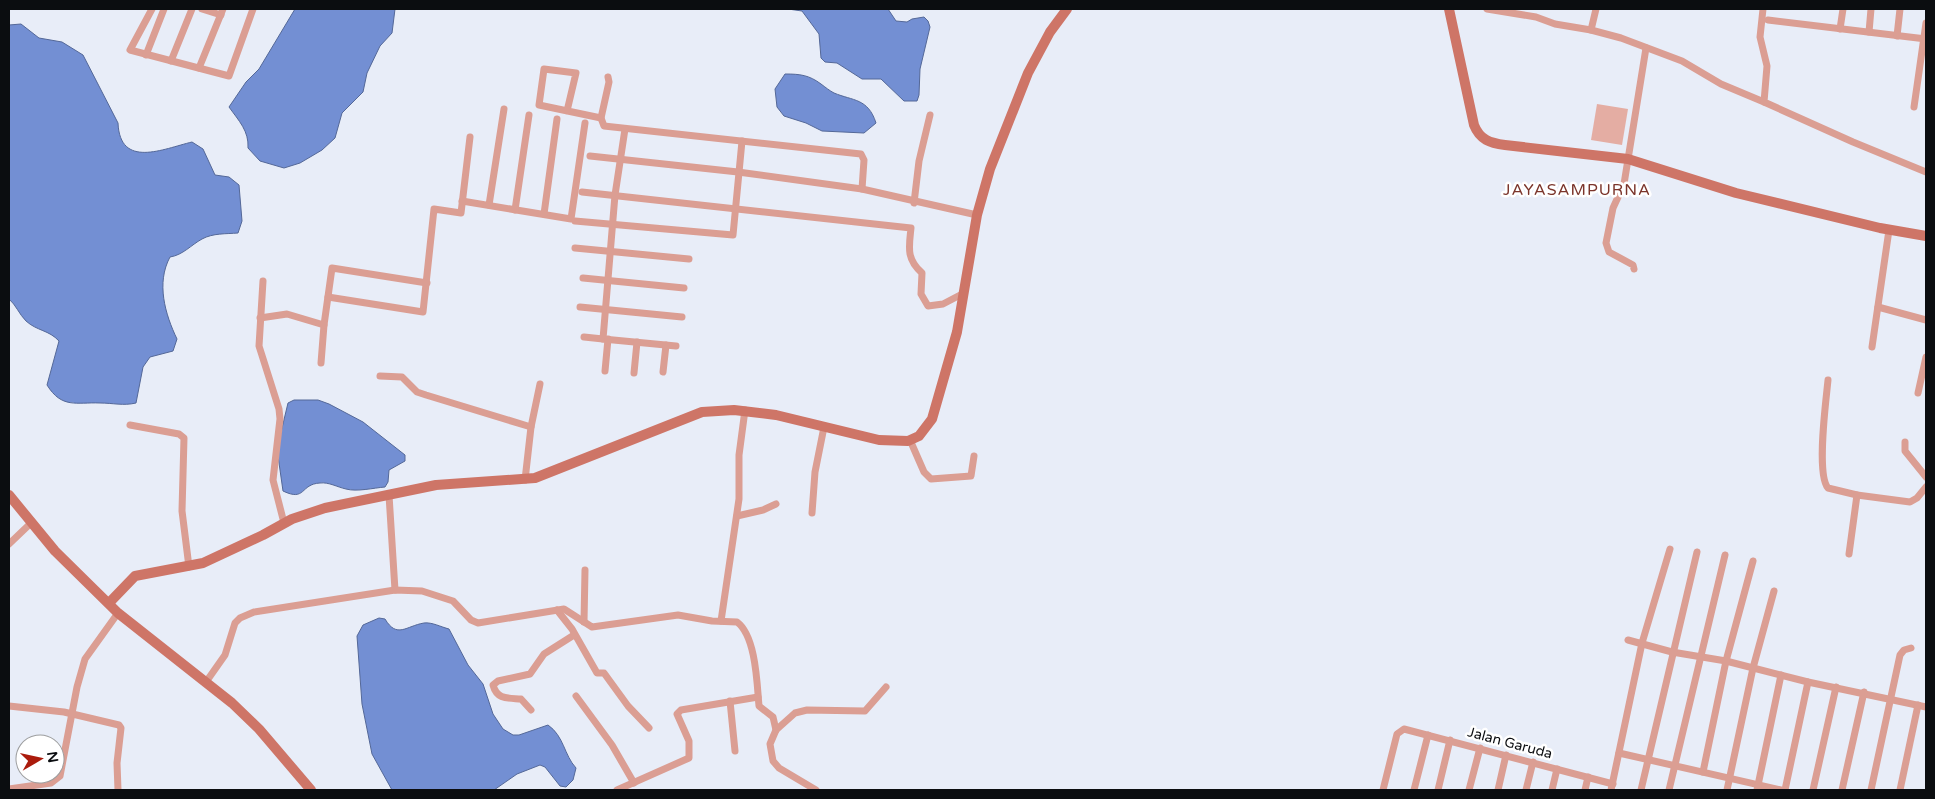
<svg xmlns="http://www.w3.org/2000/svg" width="1935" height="799" viewBox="0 0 1935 799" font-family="'Varela Round',sans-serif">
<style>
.green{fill:#e4ada3}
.water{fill:#738fd3;stroke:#546898}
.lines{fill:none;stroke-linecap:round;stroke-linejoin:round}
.street{stroke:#db9e93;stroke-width:7}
.secondary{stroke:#ce7567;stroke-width:10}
.labels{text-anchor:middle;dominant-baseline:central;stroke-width:5;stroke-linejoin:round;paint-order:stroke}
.street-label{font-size:14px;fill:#0b0d10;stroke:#fff}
.quarter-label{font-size:16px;letter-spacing:1px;fill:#7b352b;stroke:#fff}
</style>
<rect width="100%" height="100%" fill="#e8edf8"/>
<!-- green -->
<path class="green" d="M1597 104 1628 109 1622 145 1591 140Z"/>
<!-- water -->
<g class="water">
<path d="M295 9H395L392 33 380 46 367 73 363 92 342 113 335 138 322 150 300 163 284 168 260 161 248 148C249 131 239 121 229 107L246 82 259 69Z"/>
<path d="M788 9H888L896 21 907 22 912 19 924 17 928 21 930 27 920 69 919 95 917 101H904L881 79H862L837 63 825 62 821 58 819 34 802 11Z"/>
<path d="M21 24 39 38 62 42 83 55 118 123C120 169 163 149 192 142L203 149 215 175 229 177 239 185 242 221 238 233C226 234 213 233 202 239 191 245 183 255 170 257 156 283 165 314 177 339L173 351 150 357 143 367 136 403C123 406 113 403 100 403 76 402 62 409 47 385L59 341C49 330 37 331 26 321 19 314 16 305 9 299V25Z"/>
<path d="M785 74C800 74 809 75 821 84 825 87 830 91 834 93 853 101 868 98 876 123L864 133 822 131 806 123 784 116 777 107 775 89Z"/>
<path d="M294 400H318L329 404 363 422 405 455V461L389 470 388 482 385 487C373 488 357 492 346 489 337 487 329 482 320 483 300 484 306 502 283 491L277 449 288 403Z"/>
<path d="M379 618 385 619C397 639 406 626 424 623 432 622 441 627 449 629L468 665 483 684 493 714 503 729 513 735H519L548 725C564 736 564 755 576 768L573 780 566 787 560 786 545 767 540 765 517 774 494 790H392L372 754 362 704 357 636 363 625Z"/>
</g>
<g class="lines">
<!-- street -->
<g class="street">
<path d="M152 9 130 50 229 76 253 9"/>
<path d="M202 9 221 15"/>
<path d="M1487 9 1536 17 1555 24 1591 30 1621 38 1682 61 1721 84 1764 102"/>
<path d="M1763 9 1760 37 1767 66 1764 102 1853 142 1926 172"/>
<path d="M1768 20 1926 39"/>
<path d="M1840 29 1843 9"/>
<path d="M1591 30 1596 9"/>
<path d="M1869 32 1871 9"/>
<path d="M1897 36 1900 9"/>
<path d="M146 55 164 9"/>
<path d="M171 61 192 9"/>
<path d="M199 68 223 9"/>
<path d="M608 77 609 82 601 118 604 126 861 154 864 160 862 189"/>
<path d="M1914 107 1926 23"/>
<path d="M567 111 576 73 544 69 539 105 601 118"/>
<path d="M590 156 738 172 862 189 977 215"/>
<path d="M582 192 911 228C909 247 906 259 922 273L921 294 928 306 943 304 964 293"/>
<path d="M462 201 571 219 585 123"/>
<path d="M914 203 919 161 930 115"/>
<path d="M489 205 504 109"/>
<path d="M515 210 529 115"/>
<path d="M544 214 557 119"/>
<path d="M575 221 733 235 742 141"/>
<path d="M575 248 689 259"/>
<path d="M1634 269 1633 265 1609 252 1606 243 1613 208 1624 184 1646 48"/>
<path d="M583 278 684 288"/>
<path d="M263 281 259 346 279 409 280 419 273 480 284 523"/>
<path d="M328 297 423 312 434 209 461 213 470 137"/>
<path d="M580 307 682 317"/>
<path d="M1878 307 1926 320"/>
<path d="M260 318 287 314 324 325 321 363"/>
<path d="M324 325 332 268 427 283"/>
<path d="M584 337 603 339 615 195 625 129"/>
<path d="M603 339 676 346"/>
<path d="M1872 347 1889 230"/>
<path d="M605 371 608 339"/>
<path d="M663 372 666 345"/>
<path d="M634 373 637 342"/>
<path d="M380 376 402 377 417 392 426 395 531 427"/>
<path d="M1828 380C1826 401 1816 474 1828 488L1857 495 1910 502 1917 498 1926 487"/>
<path d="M1918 393 1926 357"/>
<path d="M130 425 179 434 184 438 182 511 189 567"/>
<path d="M910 440 924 472 931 479 971 476 974 456"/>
<path d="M1905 442V451L1926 477"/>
<path d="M525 480 531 427 540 384"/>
<path d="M389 495 395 590"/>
<path d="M812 513 815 472 824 427"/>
<path d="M737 516 763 510 776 504"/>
<path d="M9 544 31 523"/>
<path d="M1849 554 1857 495"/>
<path d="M557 610 572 629 597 673H604L628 706 649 728"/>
<path d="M721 621 739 499V455L745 410"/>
<path d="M584 622 585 570"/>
<path d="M1628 640 1672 652 1726 661 1808 682 1926 707"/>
<path d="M206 682 225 655 235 623 240 618 254 612 395 590 422 591 453 601 471 620 478 623 564 609 592 627 678 615 712 621 737 622C756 636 757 684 759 706L773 717 776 730"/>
<path d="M576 696 612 745 634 783"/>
<path d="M730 701 735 751"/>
<path d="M9 706 64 712 119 725 121 728 117 763 118 790"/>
<path d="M531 710 521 699C508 698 497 700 493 685L498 681 530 674 544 654 574 635"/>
<path d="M1619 753 1781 790"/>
<path d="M1703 772 1726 661 1753 561"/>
<path d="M9 789 51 783 60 776 77 687 85 659 118 613"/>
<path d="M617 790 689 758V741L677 714 681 710 758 697"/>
<path d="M816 790 779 768 773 761 770 744 776 730 795 713 807 710 865 711 886 687"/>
<path d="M1383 790 1397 734 1404 729 1613 784"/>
<path d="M1414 790 1428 735"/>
<path d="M1438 790 1450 740"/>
<path d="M1469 790 1480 748"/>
<path d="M1498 790 1506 755"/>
<path d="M1526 790 1533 762"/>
<path d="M1552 790 1557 769"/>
<path d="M1585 790 1588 777"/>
<path d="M1611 790 1642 643 1670 549"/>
<path d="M1641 790 1697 552"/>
<path d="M1669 790 1725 555"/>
<path d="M1727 790 1753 668 1774 591"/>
<path d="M1757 790 1781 675"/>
<path d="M1785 790 1808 682"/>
<path d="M1813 790 1836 687"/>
<path d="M1842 790 1864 692"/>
<path d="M1871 790 1900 655 1904 650 1911 648"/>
<path d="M1900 790 1918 705"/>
</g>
<!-- secondary -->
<g class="secondary">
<path d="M1449 9 1474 125C1480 140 1490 143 1505 145L1628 159 1736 193 1880 228 1926 236"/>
<path d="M9 495 55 551 118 613 232 703 259 729 311 790"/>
<path d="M109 603 135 576 203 563 263 535 292 519 325 508 436 485 535 478 702 412 734 410 776 415 879 440 908 441 919 436 932 419 957 332 977 215 990 169 1028 73 1050 32 1067 9"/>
</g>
</g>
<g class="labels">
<!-- street labels -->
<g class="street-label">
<text transform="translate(1510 743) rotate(15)">Jalan Garuda</text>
</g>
<!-- quarter labels -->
<g class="quarter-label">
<text x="1577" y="190">JAYASAMPURNA</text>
</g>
</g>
<!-- border -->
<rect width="1935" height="799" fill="none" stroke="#0b0d10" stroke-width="20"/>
<!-- north arrow -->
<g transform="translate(40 759) rotate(81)"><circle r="24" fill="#ffffff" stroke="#9d9e9f"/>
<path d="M0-4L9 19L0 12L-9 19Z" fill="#ab1b0c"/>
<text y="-8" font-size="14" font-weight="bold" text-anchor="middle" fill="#0b0d10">N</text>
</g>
</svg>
